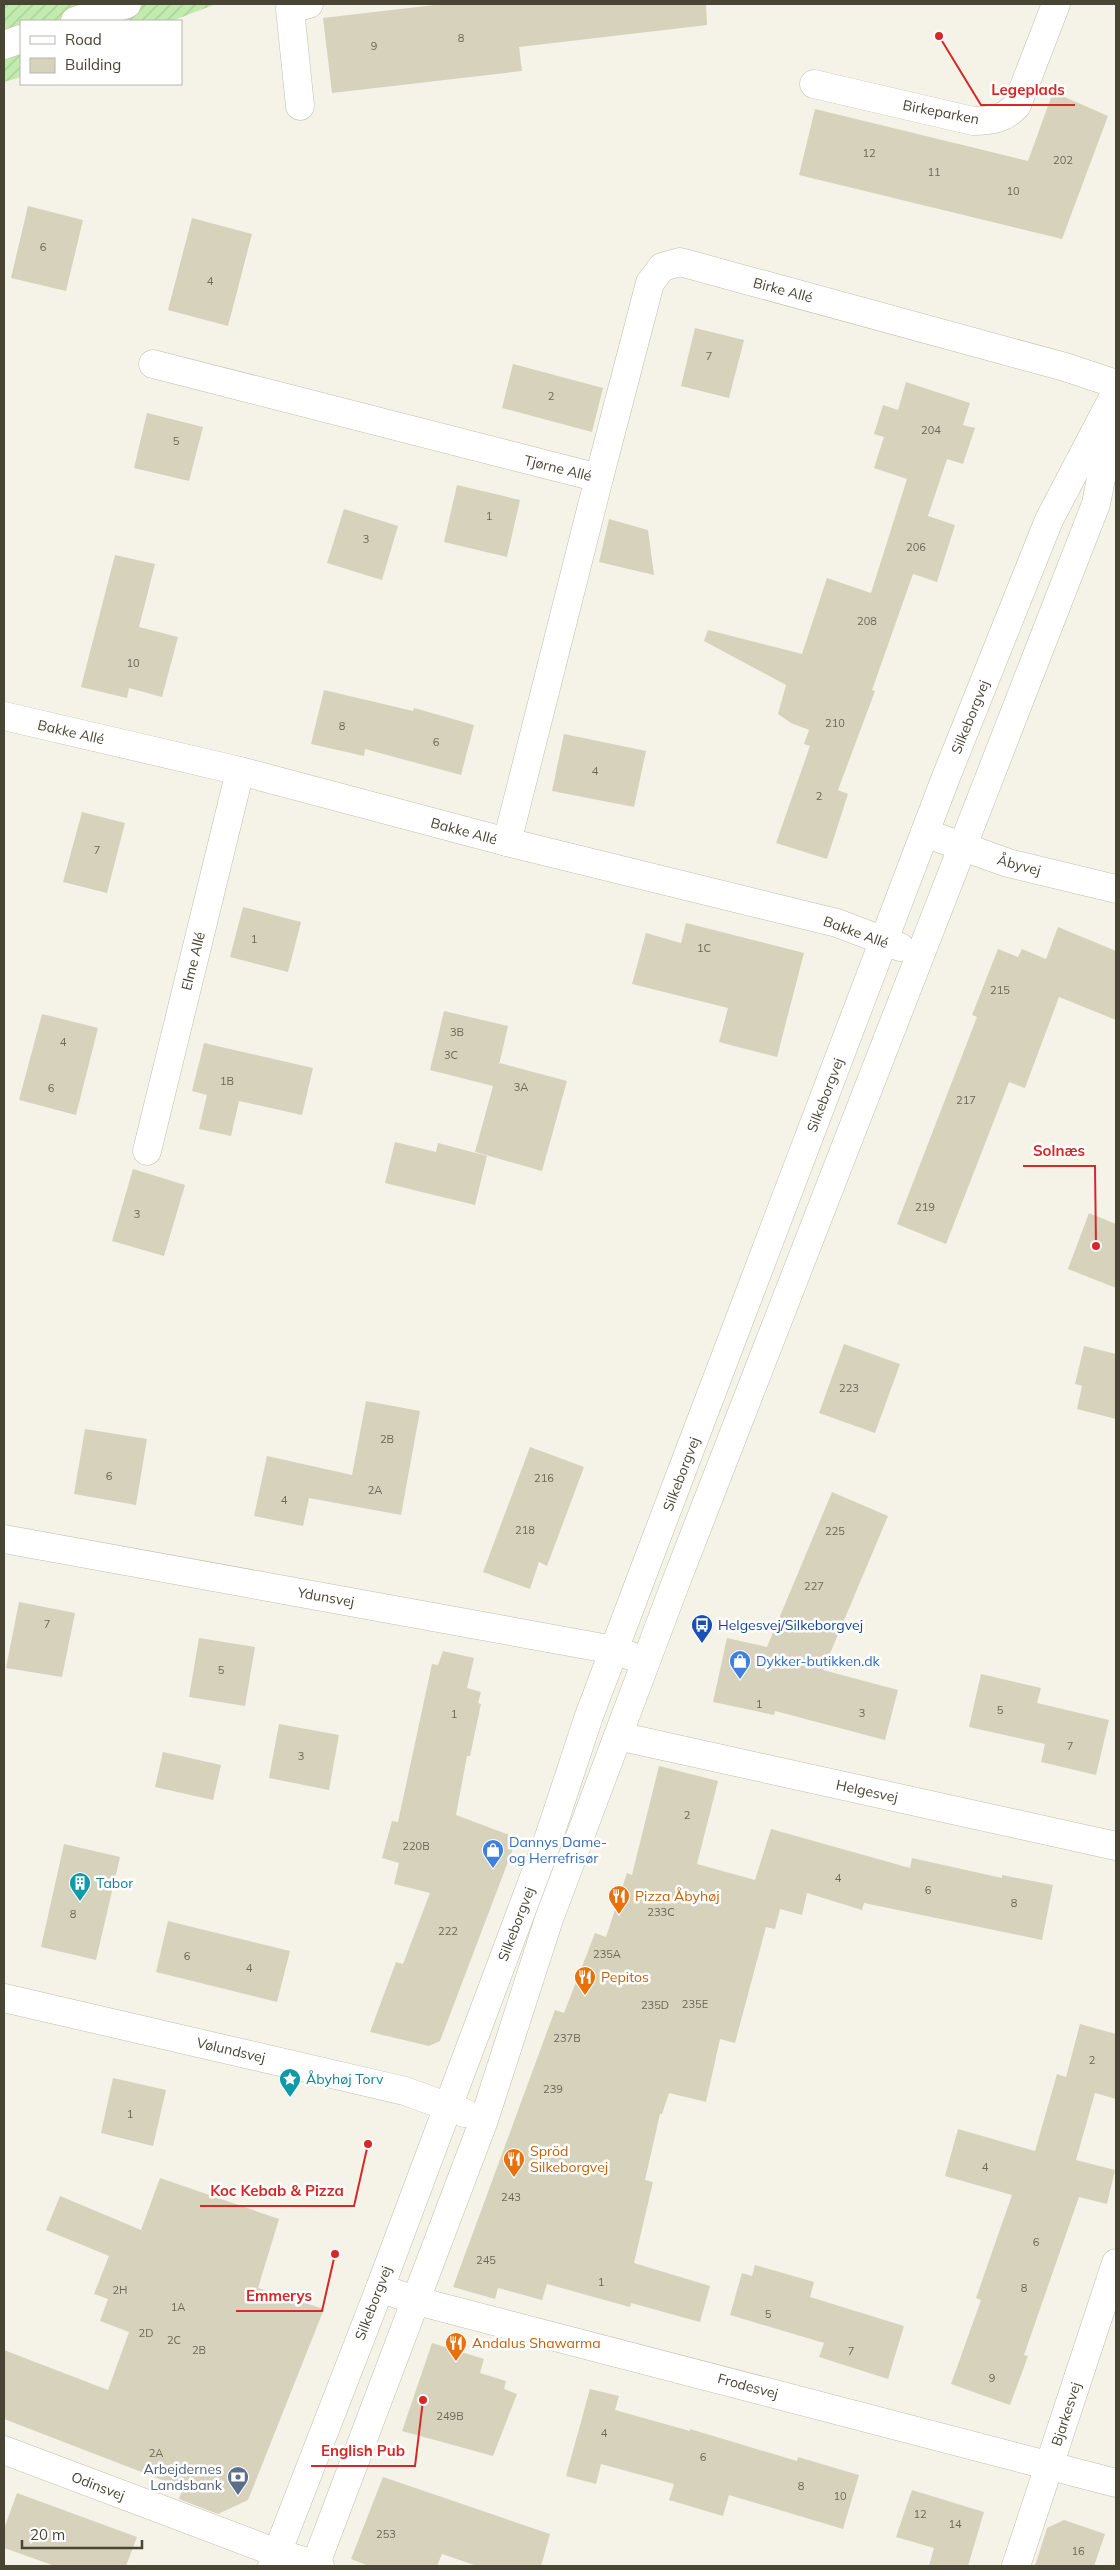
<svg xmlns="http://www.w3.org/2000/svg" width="1120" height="2570" viewBox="0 0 1120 2570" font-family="Mulish,sans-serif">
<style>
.garden{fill:url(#garden-furrows)}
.building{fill:#d7d2bc}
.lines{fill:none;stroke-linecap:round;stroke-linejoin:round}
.minor-casing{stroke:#c1bea9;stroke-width:29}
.minor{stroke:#fff;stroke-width:28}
.labels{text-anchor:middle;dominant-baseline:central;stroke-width:5;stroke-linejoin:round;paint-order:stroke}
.number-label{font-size:11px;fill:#6c6857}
.street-label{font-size:14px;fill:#484535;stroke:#fff}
.transit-label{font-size:14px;fill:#164399;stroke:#fff;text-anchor:start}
.shop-label{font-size:14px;fill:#366cbe;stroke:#fff;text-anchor:start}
.culture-label{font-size:14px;fill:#0d838f;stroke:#fff;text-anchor:start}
.food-label{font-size:14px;fill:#c56008;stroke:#fff;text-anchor:start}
.service-label{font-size:14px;fill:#4e5e75;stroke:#fff;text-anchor:end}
.leader{fill:none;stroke:#d62828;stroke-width:2}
.callout-dot{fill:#d62828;stroke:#fff;stroke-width:2}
.callout-label{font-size:15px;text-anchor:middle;font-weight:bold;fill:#d62828;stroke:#fff;stroke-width:5;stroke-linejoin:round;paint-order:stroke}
</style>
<defs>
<pattern id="garden-furrows" width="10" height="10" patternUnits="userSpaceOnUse" patternTransform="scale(1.25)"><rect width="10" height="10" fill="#c2ebae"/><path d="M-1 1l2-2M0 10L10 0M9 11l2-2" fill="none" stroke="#a8cb96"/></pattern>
</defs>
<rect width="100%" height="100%" fill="#f5f3e7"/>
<!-- garden -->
<path class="garden" d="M4 4H216L172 21H21V77L4 82Z"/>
<!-- building -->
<g class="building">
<path d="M443 4H706L707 25 519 47 522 71 332 93 323 18Z"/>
<path d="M1053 92 1108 116 1062 239 799 175 815 109 1028 161Z"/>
<path d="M28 206 83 220 66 291 11 278Z"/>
<path d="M192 218 252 234 228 326 168 310Z"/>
<path d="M695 328 744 340 729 398 681 386Z"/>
<path d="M513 364 603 388 592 432 502 408Z"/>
<path d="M906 382 970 403 963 425 975 428 963 464 947 459 928 516 955 525 937 582 913 574 872 690 875 691 838 790 848 794 827 859 776 843 810 746 804 744 809 730 791 723 778 714 786 685 704 641 708 630 802 654 827 578 871 593 907 479 874 468 884 437 874 434 883 405 898 410Z"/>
<path d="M147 413 203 427 189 481 134 468Z"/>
<path d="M457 485 520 500 507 557 444 542Z"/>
<path d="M344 509 398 526 382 580 327 563Z"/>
<path d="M609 519 648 530 654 575 599 562Z"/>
<path d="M115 555 155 564 139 627 178 637 162 697 129 688 127 698 81 687Z"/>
<path d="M324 690 413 711 414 708 474 725 461 775 365 749 364 756 311 744Z"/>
<path d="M564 734 646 751 634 807 552 791Z"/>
<path d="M82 812 125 823 107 893 63 882Z"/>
<path d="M243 907 301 922 288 972 230 957Z"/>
<path d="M686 923 804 953 777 1057 719 1042 728 1008 632 984 646 933 681 943Z"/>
<path d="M1058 927 1116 951V1020L1059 997 1025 1088 1009 1082 946 1244 897 1224 977 1017 972 1015 998 949 1018 957 1022 949 1046 959Z"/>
<path d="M444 1011 508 1026 499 1065 500 1063 567 1081 542 1171 475 1152 493 1086 430 1070Z"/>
<path d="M42 1014 98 1028 76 1115 19 1100Z"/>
<path d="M204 1043 313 1068 302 1115 239 1101 231 1136 199 1129 207 1095 192 1091Z"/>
<path d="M395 1142 436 1152 438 1143 487 1156 475 1205 385 1183Z"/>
<path d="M133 1169 185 1185 164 1256 112 1241Z"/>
<path d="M1089 1213 1116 1224V1288L1068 1269Z"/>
<path d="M844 1344 900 1364 875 1433 819 1413Z"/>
<path d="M1084 1346 1116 1354V1419L1077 1409 1082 1386 1075 1384Z"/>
<path d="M366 1401 420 1411 401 1515 309 1498 303 1526 254 1516 267 1456 352 1475Z"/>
<path d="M85 1429 147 1439 136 1505 74 1494Z"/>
<path d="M530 1447 584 1467 547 1566 539 1562 530 1589 483 1572Z"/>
<path d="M832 1492 888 1516 823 1670 898 1690 885 1740 775 1711 774 1715 713 1702 727 1638 767 1647Z"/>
<path d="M19 1602 75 1613 62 1677 6 1668Z"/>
<path d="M199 1638 255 1647 245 1706 189 1697Z"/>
<path d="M443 1651 474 1658 467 1688 481 1692 478 1703 481 1704 470 1756H467L456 1815 517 1838 440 2041 429 2046 370 2032 396 1962 403 1964 430 1893 394 1884 399 1863 382 1858 392 1821 398 1822 432 1664 438 1665Z"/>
<path d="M981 1674 1041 1688 1037 1703 1109 1720 1096 1775 1041 1762 1045 1744 969 1727Z"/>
<path d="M279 1724 339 1735 329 1790 269 1778Z"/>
<path d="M163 1752 221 1765 213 1800 155 1787Z"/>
<path d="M659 1766 718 1781 697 1864 755 1880 771 1829 910 1868 912 1858 1002 1878V1875L1053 1885 1042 1940 864 1903 862 1910 807 1893 802 1915 780 1909 775 1929 766 1927 735 2043 720 2039 706 2102 669 2093 662 2114H660L645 2180 653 2182 634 2263 710 2286 700 2322 631 2303 630 2307 547 2284 542 2300 498 2288 495 2299 453 2287 555 2010 564 2013 595 1933 606 1937 627 1873 632 1875Z"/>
<path d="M64 1844 120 1857 96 1960 41 1947Z"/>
<path d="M168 1921 290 1951 277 2002 156 1972Z"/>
<path d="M1080 2024 1116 2034V2099L1095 2093 1076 2160 1115 2170 1107 2204 1079 2197 1024 2355 1028 2356 1010 2405 951 2384 981 2300 976 2298 1012 2195 945 2176 958 2129 1035 2151 1057 2074 1066 2077Z"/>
<path d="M113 2078 166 2090 153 2146 101 2133Z"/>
<path d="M160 2178 279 2219 258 2288 324 2309 248 2500 218 2514 179 2499 183 2488 4 2419V2350L108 2390 129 2332 100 2321 108 2299 94 2294 109 2256 46 2230 60 2196 141 2230Z"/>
<path d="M755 2265 814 2282 810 2297 904 2326 888 2379 819 2357 824 2343 730 2315 742 2273 752 2276Z"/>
<path d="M432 2343 484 2359 480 2373 506 2381 504 2389 517 2394 493 2456 402 2431Z"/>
<path d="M590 2389 619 2396 615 2410 690 2431V2429L797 2461 798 2457 859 2475 843 2529 729 2495 723 2516 669 2500 674 2484 601 2464 596 2484 566 2476Z"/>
<path d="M383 2477 550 2534 541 2566H477L442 2554 437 2566H369L351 2559Z"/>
<path d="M912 2490 984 2512 968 2566H929L934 2548 896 2537Z"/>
<path d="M17 2493 137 2537 126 2566H55L4 2548V2529Z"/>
<path d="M1064 2520 1105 2534 1094 2566H1035L1047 2528Z"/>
</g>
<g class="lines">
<!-- minor casing -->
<g class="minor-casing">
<g id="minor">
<path d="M75 21 127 4"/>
<path d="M4 45 21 39"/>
<path d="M814 84 973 121C991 121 1005 119 1017 105L1056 4"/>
<path d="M300 106 290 9 309 4"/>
<path d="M153 364 599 478 507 842"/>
<path d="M599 478 650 283 662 267 680 262 1065 367 1116 384"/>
<path d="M4 716 240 771 507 842 837 923 900 947"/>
<path d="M925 833 1008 863 1116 889"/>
<path d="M147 1151 240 771"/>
<path d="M4 1539 614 1650 631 1656"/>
<path d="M618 1736 1116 1846"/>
<path d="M4 1998 405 2091 465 2113"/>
<path d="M380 2288 417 2301 1116 2483"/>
<path d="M4 2450 277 2553 320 2566"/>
<path d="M272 2566 380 2288 548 1840 589 1716 648 1560 946 777 1049 520 1116 392"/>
<path d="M315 2566 484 2120 549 1919 674 1587 1096 504 1113 417"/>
<path d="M1016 2566 1116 2263"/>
</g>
</g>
<!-- minor -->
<use href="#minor" class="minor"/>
</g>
<!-- icons -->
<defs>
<g id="bus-pin" transform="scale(1.125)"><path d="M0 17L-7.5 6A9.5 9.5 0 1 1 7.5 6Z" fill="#1a4fb4" stroke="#fff"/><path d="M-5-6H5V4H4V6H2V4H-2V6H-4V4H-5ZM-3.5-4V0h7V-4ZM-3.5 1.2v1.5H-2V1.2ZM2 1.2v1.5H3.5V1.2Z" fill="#fff"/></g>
<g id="shop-pin" transform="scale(1.125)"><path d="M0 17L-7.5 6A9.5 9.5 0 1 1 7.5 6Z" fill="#3f7fe0" stroke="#fff"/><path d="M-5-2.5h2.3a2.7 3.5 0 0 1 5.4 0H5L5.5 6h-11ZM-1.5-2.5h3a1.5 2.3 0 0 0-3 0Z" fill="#fff"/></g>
<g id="building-pin" transform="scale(1.125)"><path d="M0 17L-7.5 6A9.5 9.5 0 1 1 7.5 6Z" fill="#0f9aa8" stroke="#fff"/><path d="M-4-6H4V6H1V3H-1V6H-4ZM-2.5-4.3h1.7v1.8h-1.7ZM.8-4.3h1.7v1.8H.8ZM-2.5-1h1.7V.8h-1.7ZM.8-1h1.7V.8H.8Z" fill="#fff"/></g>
<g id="restaurant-pin" transform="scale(1.125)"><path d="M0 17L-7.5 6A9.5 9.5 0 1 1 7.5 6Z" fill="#e8710a" stroke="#fff"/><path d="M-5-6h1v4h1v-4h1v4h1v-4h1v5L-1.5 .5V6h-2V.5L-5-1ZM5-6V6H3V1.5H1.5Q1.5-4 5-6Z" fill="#fff"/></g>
<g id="sight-pin" transform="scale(1.125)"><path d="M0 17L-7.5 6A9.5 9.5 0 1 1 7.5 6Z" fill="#0f9aa8" stroke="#fff"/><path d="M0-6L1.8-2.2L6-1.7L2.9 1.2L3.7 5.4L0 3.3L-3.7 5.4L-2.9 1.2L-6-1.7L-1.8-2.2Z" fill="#fff"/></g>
<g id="bank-pin" transform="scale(1.125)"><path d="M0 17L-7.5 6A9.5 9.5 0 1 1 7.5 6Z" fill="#5c6f8a" stroke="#fff"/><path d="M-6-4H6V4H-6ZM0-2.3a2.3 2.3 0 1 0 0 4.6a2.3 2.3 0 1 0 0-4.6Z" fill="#fff"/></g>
</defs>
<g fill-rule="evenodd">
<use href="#bus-pin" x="702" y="1625"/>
<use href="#shop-pin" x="740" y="1661"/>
<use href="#shop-pin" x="493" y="1850"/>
<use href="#building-pin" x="80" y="1883"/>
<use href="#restaurant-pin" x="619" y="1896"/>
<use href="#restaurant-pin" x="585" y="1977"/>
<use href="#sight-pin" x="290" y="2079"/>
<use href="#restaurant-pin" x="514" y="2159"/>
<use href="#restaurant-pin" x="456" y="2343"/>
<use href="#bank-pin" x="238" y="2477"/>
</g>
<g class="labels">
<!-- number labels -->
<g class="number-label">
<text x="461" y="38">8</text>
<text x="374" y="46">9</text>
<text x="869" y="153">12</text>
<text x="1063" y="160">202</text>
<text x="934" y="172">11</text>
<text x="1013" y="191">10</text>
<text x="43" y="247">6</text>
<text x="210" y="281">4</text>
<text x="709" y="356">7</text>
<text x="551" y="396">2</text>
<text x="931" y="430">204</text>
<text x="176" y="441">5</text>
<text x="489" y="516">1</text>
<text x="366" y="539">3</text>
<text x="916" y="547">206</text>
<text x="867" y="621">208</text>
<text x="133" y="663">10</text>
<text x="835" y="723">210</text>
<text x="342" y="726">8</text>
<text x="436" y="742">6</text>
<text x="595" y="771">4</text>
<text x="819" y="796">2</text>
<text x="97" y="850">7</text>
<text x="254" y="939">1</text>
<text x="704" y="948">1C</text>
<text x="1000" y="990">215</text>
<text x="457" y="1032">3B</text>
<text x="63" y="1042">4</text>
<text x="451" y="1055">3C</text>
<text x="227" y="1081">1B</text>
<text x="521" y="1087">3A</text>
<text x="51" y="1088">6</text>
<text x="966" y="1100">217</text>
<text x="925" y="1207">219</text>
<text x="137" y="1214">3</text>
<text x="849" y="1388">223</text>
<text x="387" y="1439">2B</text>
<text x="109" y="1476">6</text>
<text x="544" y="1478">216</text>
<text x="375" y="1490">2A</text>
<text x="284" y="1500">4</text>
<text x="525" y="1530">218</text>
<text x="835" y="1531">225</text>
<text x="814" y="1586">227</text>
<text x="47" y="1624">7</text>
<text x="221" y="1670">5</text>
<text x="759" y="1704">1</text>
<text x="1000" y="1710">5</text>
<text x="862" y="1713">3</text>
<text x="454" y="1714">1</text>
<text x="1070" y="1746">7</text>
<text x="301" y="1756">3</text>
<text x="687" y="1815">2</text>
<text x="416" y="1846">220B</text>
<text x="838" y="1878">4</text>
<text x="928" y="1890">6</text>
<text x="1014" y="1903">8</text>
<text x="661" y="1912">233C</text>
<text x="73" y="1914">8</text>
<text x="448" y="1931">222</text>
<text x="607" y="1954">235A</text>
<text x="187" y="1956">6</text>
<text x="249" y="1968">4</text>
<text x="695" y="2004">235E</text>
<text x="655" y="2005">235D</text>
<text x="567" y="2038">237B</text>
<text x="1092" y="2060">2</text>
<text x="553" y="2089">239</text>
<text x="130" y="2114">1</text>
<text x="985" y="2167">4</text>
<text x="511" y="2197">243</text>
<text x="1036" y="2242">6</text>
<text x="486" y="2260">245</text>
<text x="601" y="2282">1</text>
<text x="1024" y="2288">8</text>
<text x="120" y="2290">2H</text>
<text x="178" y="2307">1A</text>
<text x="768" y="2314">5</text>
<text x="146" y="2333">2D</text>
<text x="174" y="2340">2C</text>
<text x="199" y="2350">2B</text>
<text x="851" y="2351">7</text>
<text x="992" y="2378">9</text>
<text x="450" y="2416">249B</text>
<text x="604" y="2433">4</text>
<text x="156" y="2453">2A</text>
<text x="703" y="2457">6</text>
<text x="801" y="2486">8</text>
<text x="840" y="2496">10</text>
<text x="920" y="2514">12</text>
<text x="955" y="2524">14</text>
<text x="386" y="2534">253</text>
<text x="1078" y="2551">16</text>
</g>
<!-- street labels -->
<g class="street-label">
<text transform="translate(941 112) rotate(11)">Birkeparken</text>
<text transform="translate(783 290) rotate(15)">Birke Allé</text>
<text transform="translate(558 468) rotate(14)">Tjørne Allé</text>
<text transform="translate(970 717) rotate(-68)">Silkeborgvej</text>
<text transform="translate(71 732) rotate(13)">Bakke Allé</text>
<text transform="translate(464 831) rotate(15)">Bakke Allé</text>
<text transform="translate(1019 865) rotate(15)">Åbyvej</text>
<text transform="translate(856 932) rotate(20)">Bakke Allé</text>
<text transform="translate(193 961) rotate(-76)">Elme Allé</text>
<text transform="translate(825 1095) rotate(-69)">Silkeborgvej</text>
<text transform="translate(681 1474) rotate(-69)">Silkeborgvej</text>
<text transform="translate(326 1597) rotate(10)">Ydunsvej</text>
<text transform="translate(867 1791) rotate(12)">Helgesvej</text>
<text transform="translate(516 1924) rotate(-69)">Silkeborgvej</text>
<text transform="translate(231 2050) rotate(13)">Vølundsvej</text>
<text transform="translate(373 2303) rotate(-69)">Silkeborgvej</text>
<text transform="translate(748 2386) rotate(15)">Frodesvej</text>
<text transform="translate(1066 2414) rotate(-72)">Bjarkesvej</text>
<text transform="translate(98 2486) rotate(21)">Odinsvej</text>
</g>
<!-- transit labels -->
<g class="transit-label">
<text x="718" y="1625">Helgesvej/Silkeborgvej</text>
</g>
<!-- shop labels -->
<g class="shop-label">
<text x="756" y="1661">Dykker-butikken.dk</text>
<text x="509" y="1842">Dannys Dame-<tspan x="509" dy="16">og Herrefrisør</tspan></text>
</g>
<!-- culture labels -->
<g class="culture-label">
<text x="96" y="1883">Tabor</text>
<text x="306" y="2079">Åbyhøj Torv</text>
</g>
<!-- food labels -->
<g class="food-label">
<text x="635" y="1896">Pizza Åbyhøj</text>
<text x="601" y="1977">Pepitos</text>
<text x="530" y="2151">Spröd<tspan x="530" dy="16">Silkeborgvej</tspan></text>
<text x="472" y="2343">Andalus Shawarma</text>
</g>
<!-- service labels -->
<g class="service-label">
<text x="222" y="2469">Arbejdernes<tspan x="222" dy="16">Landsbank</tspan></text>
</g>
</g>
<!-- callouts -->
<path class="leader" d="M939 36L981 105H1075M1096 1246L1095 1166H1023M368 2144L354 2206H200M335 2254L322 2311H236M423 2400L415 2466H311"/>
<g class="callout-dot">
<circle cx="939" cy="36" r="5"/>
<circle cx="1096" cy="1246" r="5"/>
<circle cx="368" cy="2144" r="5"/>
<circle cx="335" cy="2254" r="5"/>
<circle cx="423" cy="2400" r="5"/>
</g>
<g class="callout-label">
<text x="1028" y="95">Legeplads</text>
<text x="1059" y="1156">Solnæs</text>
<text x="277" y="2196">Koc Kebab &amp; Pizza</text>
<text x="279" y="2301">Emmerys</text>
<text x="363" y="2456">English Pub</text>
</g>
<!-- border -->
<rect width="1120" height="2570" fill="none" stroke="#484535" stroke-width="10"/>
<!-- legend -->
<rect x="20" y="20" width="162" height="65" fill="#ffffff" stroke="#b6b5ae"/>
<rect x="30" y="36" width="25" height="8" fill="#ffffff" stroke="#b6b5ae"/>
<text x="65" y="45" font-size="15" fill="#484535">Road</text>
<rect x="30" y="58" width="25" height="15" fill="#d7d2bc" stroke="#b6b5ae"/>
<text x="65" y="70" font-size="15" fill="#484535">Building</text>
<!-- scale -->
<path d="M22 2540v8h120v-8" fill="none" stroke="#484535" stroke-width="2.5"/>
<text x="30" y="2540" font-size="15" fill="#484535" stroke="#ffffff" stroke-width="4" paint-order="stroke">20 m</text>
</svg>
